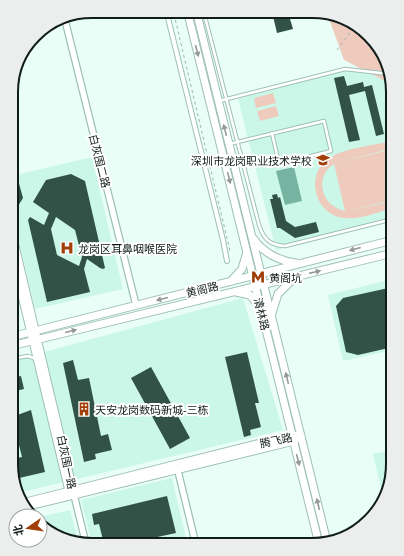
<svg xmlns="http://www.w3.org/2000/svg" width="404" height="556" viewBox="0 0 404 556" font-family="'Noto Sans','Noto Sans SC',sans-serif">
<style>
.built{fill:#caf7e8}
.green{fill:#eecbbd;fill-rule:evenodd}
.water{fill:#76b4a1}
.building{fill:#325147;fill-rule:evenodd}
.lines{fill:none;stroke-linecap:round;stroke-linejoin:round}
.service-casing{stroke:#9ec0b5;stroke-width:4.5}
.pedestrian-casing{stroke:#9ec0b5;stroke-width:6}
.minor-casing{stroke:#9ec0b5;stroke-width:8}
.tertiary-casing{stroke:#9ec0b5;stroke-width:9}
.secondary-casing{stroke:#9ec0b5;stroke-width:9}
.path{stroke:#a0b2ac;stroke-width:1;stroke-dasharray:3 3;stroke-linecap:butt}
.service{stroke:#fff;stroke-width:2.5}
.pedestrian{stroke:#fff;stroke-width:4}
.minor{stroke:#fff;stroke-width:5.5}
.tertiary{stroke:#fff;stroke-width:7}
.secondary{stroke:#fff;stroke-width:7}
.oneway{fill:#939998}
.labels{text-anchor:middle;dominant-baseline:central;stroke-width:4;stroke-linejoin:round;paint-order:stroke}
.poi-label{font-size:11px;fill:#101d19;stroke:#fff;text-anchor:start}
.street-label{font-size:11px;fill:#101d19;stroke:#fff}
.rim{fill:none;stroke:#101d19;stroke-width:2}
</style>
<rect width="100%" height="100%" fill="#e9fef7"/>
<!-- built -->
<g class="built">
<path d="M345 69 369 71 391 84 393 91V221L276 250 238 99Z"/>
<path d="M92 157 123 289 35 309 11 208 12 176Z"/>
<path d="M393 279V350L343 361 328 295Z"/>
<path d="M243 298 283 430 18 493 11 465V361Z"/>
<path d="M393 450V470L383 497 373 454Z"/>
<path d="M172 478 186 538 158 545 92 544 81 500Z"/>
<path d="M70 510 79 543 43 528 40 525V517Z"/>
</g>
<!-- green -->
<g class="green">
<path d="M327 13 361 28 385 56 391 84 344 60Z"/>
<path d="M273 93 276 103 256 108 254 98Z"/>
<path d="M276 106 279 116 260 121 257 111Z"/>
<path d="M393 141V148L336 163 393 149V200L347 211 393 201V208C378 212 360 220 345 218 316 216 304 176 328 159 343 148 375 145 393 141ZM334 164 345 211C322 207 313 177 334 164Z"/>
</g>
<!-- water -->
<path class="water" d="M294 167 302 201 285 205 276 171Z"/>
<!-- building -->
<g class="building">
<path d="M272 12H288L293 29 277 33Z"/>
<path d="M344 76 347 86 363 82 364 87 372 85 384 134 376 136 365 91 349 95 360 140 349 142 334 78Z"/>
<path d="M393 106V128H392L387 108Z"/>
<path d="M71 174 85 181 105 268 103 269 100 268 87 259 84 269 90 292 47 302 28 220 30 217 44 225 49 213 33 202 46 180ZM56 217 75 230 82 257 79 266 57 255 51 229Z"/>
<path d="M18 180 23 198 18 206 13 188Z"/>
<path d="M277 194 278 198 280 197 286 221 295 227 316 222 319 232 295 238 280 228H277L270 199H273L272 195Z"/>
<path d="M393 287V347L358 355 346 352 336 306 343 298Z"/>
<path d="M247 352 259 403H255L261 427 250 430 251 435 244 437 225 357Z"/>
<path d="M73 360 78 380 89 378 101 436 108 434 112 450 95 454 96 459 84 462 63 363Z"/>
<path d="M151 367 190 438 170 449 131 378Z"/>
<path d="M21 376 24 389 11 392V378Z"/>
<path d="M31 410 45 472 15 479 11 459 22 457 12 417Z"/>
<path d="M167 496 176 533 125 544H104L99 524 94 525 92 514Z"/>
</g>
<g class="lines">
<!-- service casing -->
<g class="service-casing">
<g id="service">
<path d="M204 13 259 225C264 240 270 245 285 246L393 219"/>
<path d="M219 101 345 69 389 74"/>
<path d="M229 144 324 121 331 151 279 164 272 133"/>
<path d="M11 359 28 356 36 359"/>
</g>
</g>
<!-- pedestrian casing -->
<g class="pedestrian-casing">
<path id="pedestrian" d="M167 14 223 240 227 261"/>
</g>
<!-- minor casing -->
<g class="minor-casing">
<g id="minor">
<path d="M64 16 136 305"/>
<path d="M177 467 196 545"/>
<path d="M74 495 86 544"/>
</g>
</g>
<!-- tertiary casing -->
<g class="tertiary-casing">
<g id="tertiary">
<path d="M11 229 74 494"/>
<path d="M11 250 69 491 72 494"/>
<path d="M22 503 292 435 301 436"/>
<path d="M25 507 294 441 298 438"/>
</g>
</g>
<!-- secondary casing -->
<g class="secondary-casing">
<g id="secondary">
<path d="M188 14 319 544"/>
<path d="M197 14 327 542"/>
<path d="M253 238C262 252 279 261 296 263"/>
<path d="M231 281 242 269 246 255"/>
<path d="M236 292 250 295 258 305"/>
<path d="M272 313 278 294 293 279"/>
<path d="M11 337 393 240"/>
<path d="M11 346 393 253"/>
</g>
</g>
<!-- path -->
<g class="path">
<path d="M174 14 230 251"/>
<path d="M337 50 349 34 350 23"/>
</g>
<!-- service -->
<use href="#service" class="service"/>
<!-- pedestrian -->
<use href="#pedestrian" class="pedestrian"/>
<!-- minor -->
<use href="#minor" class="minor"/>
<!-- tertiary -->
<use href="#tertiary" class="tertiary"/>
<!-- secondary -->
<use href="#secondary" class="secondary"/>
</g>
<!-- one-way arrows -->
<defs><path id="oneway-solid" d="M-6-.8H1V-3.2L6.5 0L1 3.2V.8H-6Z"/></defs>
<g class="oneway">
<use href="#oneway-solid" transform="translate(197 51) rotate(76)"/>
<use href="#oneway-solid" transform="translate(225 130) rotate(-104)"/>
<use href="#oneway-solid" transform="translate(229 178) rotate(76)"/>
<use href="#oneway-solid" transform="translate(355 249) rotate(165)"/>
<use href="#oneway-solid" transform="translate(315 272) rotate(-13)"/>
<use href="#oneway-solid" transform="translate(162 299) rotate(166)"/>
<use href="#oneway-solid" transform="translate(71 331) rotate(-14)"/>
<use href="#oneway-solid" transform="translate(287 378) rotate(-104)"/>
<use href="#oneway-solid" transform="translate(298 460) rotate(76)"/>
<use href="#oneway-solid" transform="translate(318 504) rotate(-104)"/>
</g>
<!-- icons -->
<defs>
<g id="school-bare" transform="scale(1.08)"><path d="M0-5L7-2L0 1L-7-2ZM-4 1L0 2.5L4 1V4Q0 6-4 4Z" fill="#a23e07" stroke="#fff" stroke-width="2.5" paint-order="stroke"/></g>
<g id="hospital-bare" transform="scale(1.08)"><path d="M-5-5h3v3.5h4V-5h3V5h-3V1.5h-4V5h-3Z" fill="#a23e07" stroke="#fff" stroke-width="2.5" paint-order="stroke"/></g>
<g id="metro-bare" transform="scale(1.08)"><path d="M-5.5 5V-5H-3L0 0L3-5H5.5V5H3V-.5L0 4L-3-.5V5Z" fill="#a23e07" stroke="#fff" stroke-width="2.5" paint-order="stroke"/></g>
<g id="building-bare" transform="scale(1.08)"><path d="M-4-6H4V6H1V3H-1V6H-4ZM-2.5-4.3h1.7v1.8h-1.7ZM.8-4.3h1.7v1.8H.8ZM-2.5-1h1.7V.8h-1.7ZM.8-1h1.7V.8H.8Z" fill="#a23e07" stroke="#fff" stroke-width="2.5" paint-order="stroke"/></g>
</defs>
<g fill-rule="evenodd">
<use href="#school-bare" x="323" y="160"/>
<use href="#hospital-bare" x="67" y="248"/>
<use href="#metro-bare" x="258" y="277"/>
<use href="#building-bare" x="84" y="409"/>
</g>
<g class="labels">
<!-- poi labels -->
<g class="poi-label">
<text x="312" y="160" text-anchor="end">深圳市龙岗职业技术学校</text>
<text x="78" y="248">龙岗区耳鼻咽喉医院</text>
<text x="269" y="277">黄阁坑</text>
<text x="95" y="409">天安龙岗数码新城-三栋</text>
</g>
<!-- street labels -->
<g class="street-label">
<text transform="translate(100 161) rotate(76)">白灰围二路</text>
<text transform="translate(202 289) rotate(-14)">黄阁路</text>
<text transform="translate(262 314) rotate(76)">清林路</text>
<text transform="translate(276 440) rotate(-12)">腾飞路</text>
<text transform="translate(67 462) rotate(78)">白灰围一路</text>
</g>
</g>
<!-- crop -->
<path d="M0 0H404V556H0ZM92 18H312A74 74 0 0 1 386 92V464A74 74 0 0 1 312 538H92A74 74 0 0 1 18 464V92A74 74 0 0 1 92 18Z" fill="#eceded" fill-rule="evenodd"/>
<path class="rim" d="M92 18H312A74 74 0 0 1 386 92V464A74 74 0 0 1 312 538H92A74 74 0 0 1 18 464V92A74 74 0 0 1 92 18Z"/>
<!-- north arrow -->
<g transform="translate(28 528) rotate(257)"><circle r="19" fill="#ffffff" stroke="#9fa5a3"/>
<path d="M0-3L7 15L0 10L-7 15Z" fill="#a23e07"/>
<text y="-6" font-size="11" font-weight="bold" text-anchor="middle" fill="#101d19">北</text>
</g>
</svg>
